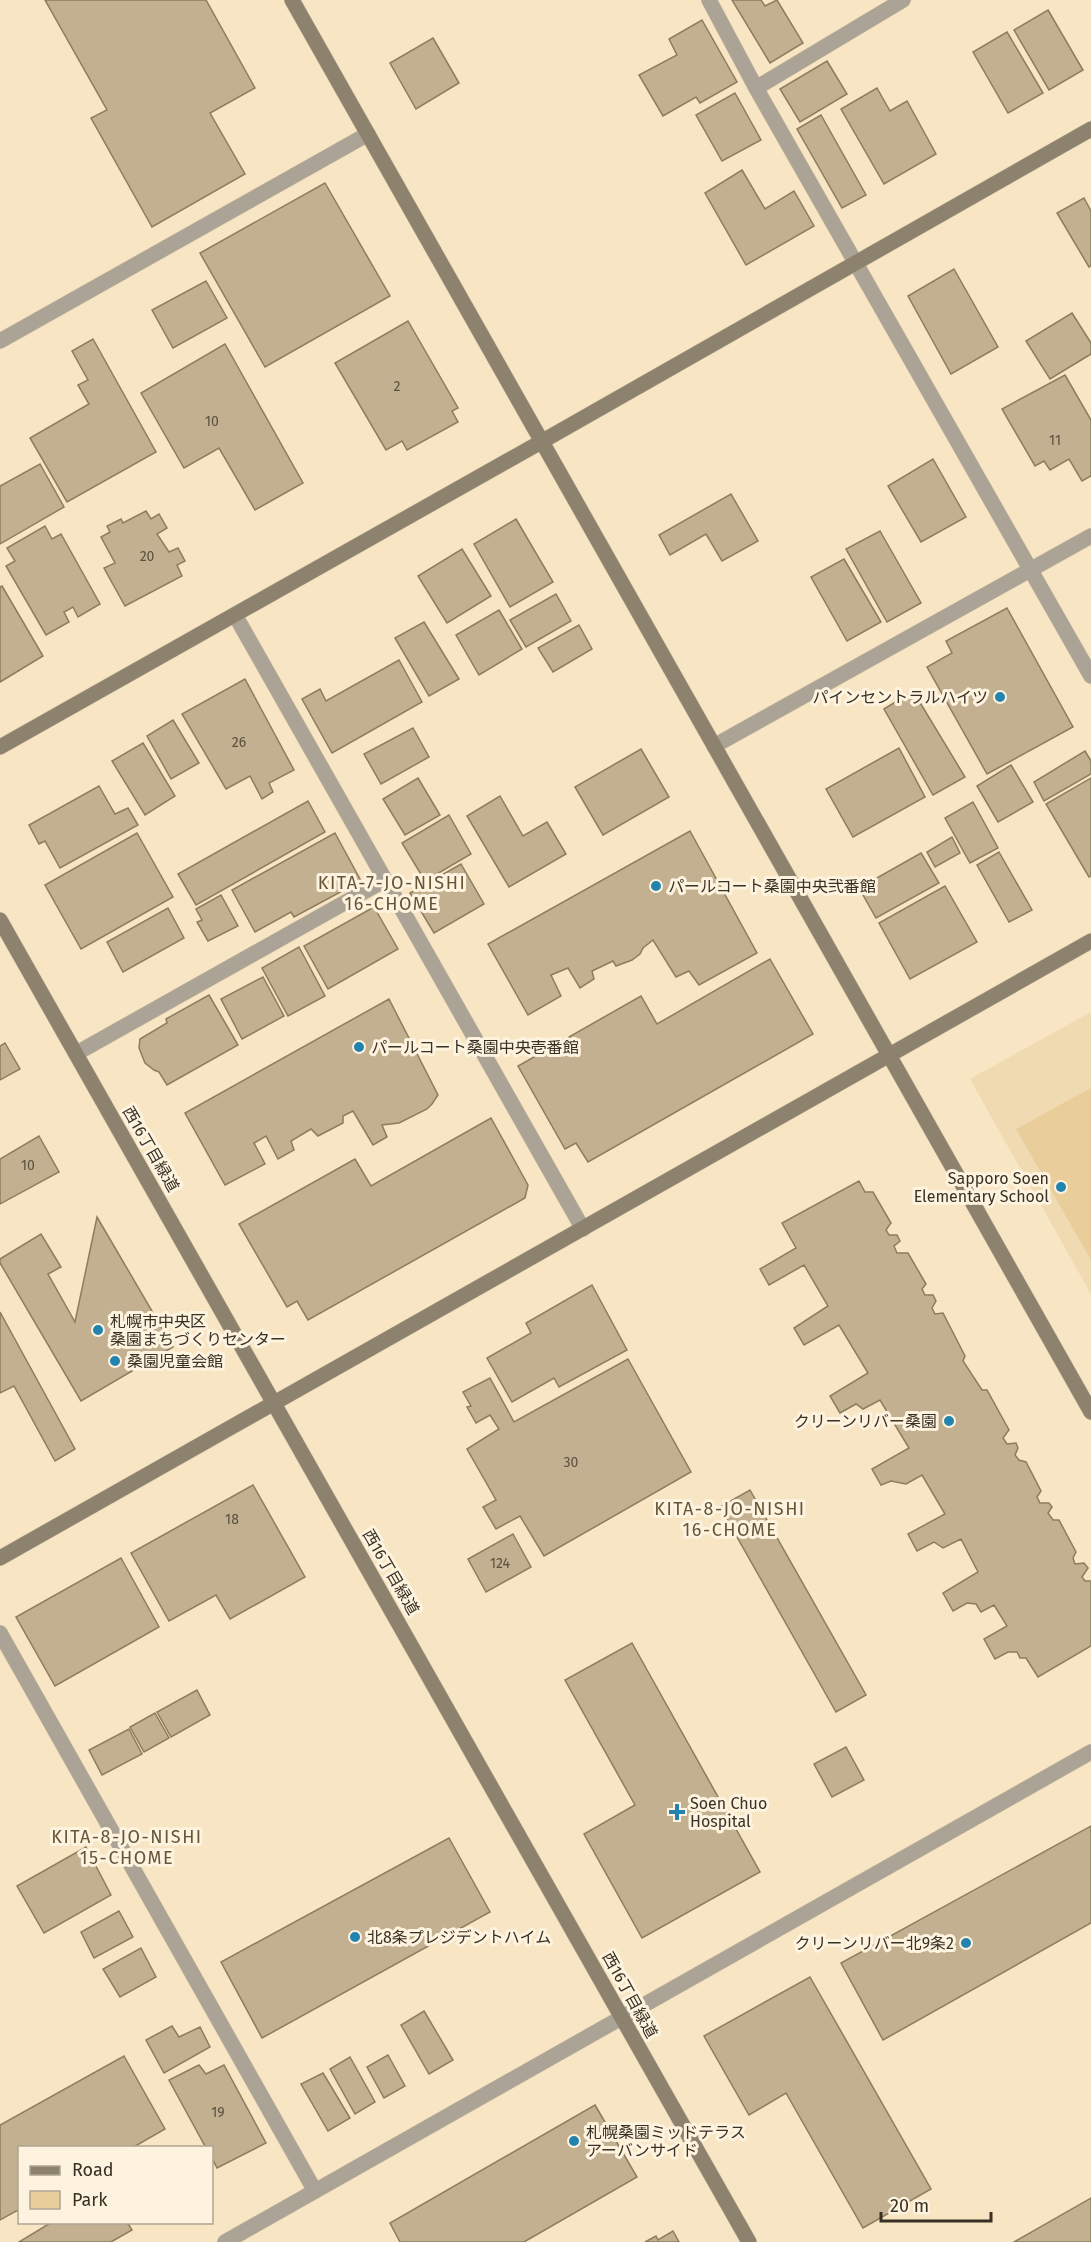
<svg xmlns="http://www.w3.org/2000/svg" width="1091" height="2242" viewBox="0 0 1091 2242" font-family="'Fira Sans','Noto Sans JP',sans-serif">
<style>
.built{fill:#efdab1}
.green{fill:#e9ce9b}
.building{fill:#c2b090;stroke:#8d7c5d;stroke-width:1.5}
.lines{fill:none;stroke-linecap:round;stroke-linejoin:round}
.street-casing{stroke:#d1c1a3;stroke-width:16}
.secondary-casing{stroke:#d1c1a3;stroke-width:16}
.street{stroke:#aba395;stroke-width:15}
.secondary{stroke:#8d826d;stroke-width:15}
.poi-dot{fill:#2283af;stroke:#fef3df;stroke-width:2}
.labels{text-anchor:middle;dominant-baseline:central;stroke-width:6;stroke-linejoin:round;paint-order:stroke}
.number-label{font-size:14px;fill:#5a513f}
.poi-label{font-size:16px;fill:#383124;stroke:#fef3df;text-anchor:start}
.street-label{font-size:16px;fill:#383124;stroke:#fef3df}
.neighbourhood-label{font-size:18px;letter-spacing:1.5px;fill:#655638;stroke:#fef3df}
</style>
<rect width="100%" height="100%" fill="#f7e5c3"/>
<!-- built -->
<path class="built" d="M1091 1012V1294L970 1079Z"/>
<!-- green -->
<path class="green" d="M1091 1088V1260L1016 1129Z"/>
<!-- building -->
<g class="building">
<path d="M45 0H206L255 88 210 113 245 174 152 227 91 118 107 110Z"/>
<path d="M732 0H761L765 6 777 0 803 43 770 63Z"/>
<path d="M1048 10 1083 70 1049 90 1014 30Z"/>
<path d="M702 20 737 82 700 103 696 97 663 116 639 75 677 55 669 39Z"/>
<path d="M1007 32 1043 93 1008 113 973 52Z"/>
<path d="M433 38 459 83 416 109 390 63Z"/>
<path d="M827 61 847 94 800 122 780 89Z"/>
<path d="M877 88 890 111 907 101 936 154 884 184 841 109Z"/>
<path d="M735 93 761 140 722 161 696 115Z"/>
<path d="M821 115 866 195 842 208 797 129Z"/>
<path d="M742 170 765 209 794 191 814 226 746 265 705 193Z"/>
<path d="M325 183 390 296 265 367 200 253Z"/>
<path d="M1084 198 1091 211V266L1089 267 1057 213Z"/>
<path d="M954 269 998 347 951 374 908 296Z"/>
<path d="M206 281 227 318 173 348 152 310Z"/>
<path d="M1072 313 1091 343V354L1050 379 1026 341Z"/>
<path d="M408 321 458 408 452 411 458 422 407 450 402 441 386 450 335 363Z"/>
<path d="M93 339 156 452 67 502 30 438 89 404 78 385 88 380 72 351Z"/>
<path d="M225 344 303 483 255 510 219 448 184 468 141 393Z"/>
<path d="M1065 375 1091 420V476L1082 481 1069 459 1050 470 1044 461 1035 466 1002 409Z"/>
<path d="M933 459 966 517 921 542 888 486Z"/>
<path d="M40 464 64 507 0 544V486Z"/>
<path d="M731 494 758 541 722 561 706 534 670 555 659 535Z"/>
<path d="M146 511 151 519 159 514 167 528 157 534 169 552 178 548 185 561 177 565 182 576 125 606 104 568 115 563 101 537 110 532 107 526 121 519 123 523Z"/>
<path d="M516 519 553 582 510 607 474 544Z"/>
<path d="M45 526 52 539 61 534 100 604 78 617 73 607 64 612 69 622 46 635 6 566 15 561 7 548Z"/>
<path d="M880 531 921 603 887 622 846 549Z"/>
<path d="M462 549 491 596 447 623 418 576Z"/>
<path d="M844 559 881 622 847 641 811 577Z"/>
<path d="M2 586 43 656 0 682V587Z"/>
<path d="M556 594 571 621 526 647 510 620Z"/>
<path d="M1007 608 1073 727 987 774 927 667 952 653 946 641Z"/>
<path d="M499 610 522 649 479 675 456 635Z"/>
<path d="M424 622 459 679 429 696 395 638Z"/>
<path d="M579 625 592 649 553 672 538 648Z"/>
<path d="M399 660 422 702 332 753 302 699 320 689 326 701Z"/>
<path d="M245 679 294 770 269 783 273 792 262 799 250 776 226 789 182 714Z"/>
<path d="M913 691 965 777 933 795 884 709Z"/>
<path d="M173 720 199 763 171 779 147 736Z"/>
<path d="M413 728 429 757 381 784 364 754Z"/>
<path d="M143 743 175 796 145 815 112 761Z"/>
<path d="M899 748 925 797 853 837 826 789Z"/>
<path d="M641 749 669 797 603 835 575 787Z"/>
<path d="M1085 751 1091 761V774L1044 801 1034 782Z"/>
<path d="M1011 765 1033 802 998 822 977 786Z"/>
<path d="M418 778 440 815 405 835 383 799Z"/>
<path d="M1091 778V876L1089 877 1046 804Z"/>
<path d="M99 786 115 814 128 808 138 825 60 868 45 841 39 844 29 825Z"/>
<path d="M500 796 523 836 547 822 566 854 509 887 467 816Z"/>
<path d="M308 801 325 832 196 905 178 874Z"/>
<path d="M973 802 998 848 970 863 945 818Z"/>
<path d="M449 815 471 854 425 881 402 843Z"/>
<path d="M690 831 757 953 699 985 689 971 676 977 653 940 643 948 640 954 632 960 616 966 613 961 592 971 594 979 580 988 568 968 551 975 561 996 528 1015 488 944Z"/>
<path d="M137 833 173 897 81 949 45 885Z"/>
<path d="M335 833 361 881 294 917 291 912 255 932 232 890Z"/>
<path d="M952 837 960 853 935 867 927 852Z"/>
<path d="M999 852 1032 910 1009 922 977 865Z"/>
<path d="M921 853 939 883 876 918 859 888Z"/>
<path d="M461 864 484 904 434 933 410 893Z"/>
<path d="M945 886 977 942 910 979 879 923Z"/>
<path d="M221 895 238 926 208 941 197 922 202 920 196 909Z"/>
<path d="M374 907 398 949 328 989 304 946Z"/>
<path d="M168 908 184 938 123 972 107 942Z"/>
<path d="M299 947 325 996 288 1016 262 968Z"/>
<path d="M770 959 813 1034 588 1162 576 1143 565 1149 518 1066 641 996 657 1024Z"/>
<path d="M263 977 284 1016 242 1039 221 999Z"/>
<path d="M209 995 238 1045 167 1085 159 1072 154 1070 145 1063 139 1048 140 1039 167 1023 166 1019Z"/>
<path d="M389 999 438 1095 432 1104 427 1109 399 1123 382 1125 387 1137 373 1145 353 1111 343 1116V1123L318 1136 311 1129 291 1141 294 1150 278 1159 266 1136 254 1143 265 1164 225 1185 185 1113Z"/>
<path d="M5 1043 20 1069 0 1080V1046Z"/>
<path d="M491 1118 528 1185 525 1198 308 1320 297 1301 287 1307 239 1224 355 1159 371 1186Z"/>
<path d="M39 1136 59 1172 0 1204V1159Z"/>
<path d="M859 1181 865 1192H873L891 1223 886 1230 889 1235H897L900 1241 894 1246 897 1253H908L926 1284 922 1289 925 1295H933L936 1301 932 1308 935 1314 943 1313 965 1356 963 1361 982 1390H987L1009 1430 1003 1438 1007 1444 1016 1443 1018 1448 1015 1455 1019 1460 1026 1462 1041 1491 1037 1497 1040 1503H1049L1052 1507 1048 1513 1053 1520H1059L1076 1552 1073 1558 1075 1564 1084 1563 1088 1568 1082 1577 1085 1581H1091V1646L1038 1677 1026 1658H1020L1017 1652H1008L995 1659 984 1639 1007 1626 994 1605 981 1612 976 1604 967 1603 953 1611 943 1593 978 1572 961 1539 943 1548 934 1542 917 1551 908 1534 945 1514 922 1475 906 1484 891 1481 881 1485 872 1469 909 1448 880 1400 863 1409 856 1404 840 1413 830 1396 868 1373 839 1325 804 1345 794 1328 828 1306 804 1265 769 1285 760 1269 796 1248 782 1223Z"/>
<path d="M97 1217 173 1347 81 1401 0 1263V1259L41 1234 61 1267 48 1274 75 1322Z"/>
<path d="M592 1285 627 1350 559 1387 554 1378 512 1402 487 1358 531 1333 526 1323Z"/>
<path d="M0 1312 75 1449 55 1461 14 1386 0 1393Z"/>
<path d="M628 1359 691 1472 544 1556 520 1516 496 1529 483 1507 496 1500 467 1449 499 1429 490 1415 476 1423 467 1407 471 1406 463 1392 490 1378 514 1422Z"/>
<path d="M253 1485 305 1577 230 1619 216 1595 169 1621 131 1553Z"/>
<path d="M750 1490 866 1695 836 1712 720 1507Z"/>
<path d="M513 1534 531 1567 486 1592 468 1559Z"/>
<path d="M121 1558 159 1627 55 1686 16 1617Z"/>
<path d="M632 1643 760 1872 642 1938 584 1834 635 1805 565 1680Z"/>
<path d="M197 1690 210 1715 171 1737 157 1712Z"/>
<path d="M155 1713 169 1738 144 1752 130 1727Z"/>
<path d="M129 1729 142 1754 102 1775 89 1750Z"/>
<path d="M846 1747 864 1780 832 1797 814 1764Z"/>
<path d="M1091 1826V1923L883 2040 841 1963Z"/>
<path d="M449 1838 490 1912 262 2038 221 1962Z"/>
<path d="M86 1847 111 1895 44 1933 17 1886Z"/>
<path d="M119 1911 133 1937 94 1958 81 1932Z"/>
<path d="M141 1948 156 1977 120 1997 103 1969Z"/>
<path d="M810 1977 931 2189 863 2228 786 2093 749 2115 704 2036Z"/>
<path d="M424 2011 453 2060 429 2074 401 2025Z"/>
<path d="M172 2026 179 2037 200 2027 210 2047 164 2073 146 2040Z"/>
<path d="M388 2055 405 2086 384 2098 367 2067Z"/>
<path d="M124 2056 165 2129 132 2148H20V2209L0 2220V2125Z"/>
<path d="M350 2057 375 2102 355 2114 330 2069Z"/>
<path d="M199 2065 206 2074 224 2065 266 2143 217 2168 212 2158V2148H206L169 2080Z"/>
<path d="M323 2073 350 2118 328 2131 301 2084Z"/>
<path d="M595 2105 637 2177 524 2242H400L390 2223Z"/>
<path d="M1091 2198V2242H1014Z"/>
<path d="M52 2222H127L132 2230 111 2242H19Z"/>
<path d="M673 2231 679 2242H645L656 2236 658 2240Z"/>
</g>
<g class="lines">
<!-- street casing -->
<g class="street-casing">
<g id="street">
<path d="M709 0 756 88 1091 676"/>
<path d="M756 88 903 0"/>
<path d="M0 341 368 134"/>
<path d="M235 615 583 1229"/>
<path d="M714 746 1091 536"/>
<path d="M77 1053 385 880"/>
<path d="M0 1633 315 2191"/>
<path d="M225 2242 1091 1752"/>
</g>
</g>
<!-- secondary casing -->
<g class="secondary-casing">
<g id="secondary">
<path d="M292 0 1091 1412"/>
<path d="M0 747 541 442 1091 129"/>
<path d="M0 920 749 2242"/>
<path d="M0 1558 1091 941"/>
</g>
</g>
<!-- street -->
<use href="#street" class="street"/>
<!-- secondary -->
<use href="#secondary" class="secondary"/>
</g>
<!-- markers -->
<g class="poi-dot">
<circle cx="1000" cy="697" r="6"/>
<circle cx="656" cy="886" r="6"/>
<circle cx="359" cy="1047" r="6"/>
<circle cx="1061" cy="1187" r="6"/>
<circle cx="98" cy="1330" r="6"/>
<circle cx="115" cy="1361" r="6"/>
<circle cx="949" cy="1421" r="6"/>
<path d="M674 1803h6v6h6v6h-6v6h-6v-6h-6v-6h6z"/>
<circle cx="355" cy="1937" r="6"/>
<circle cx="966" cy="1943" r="6"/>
<circle cx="574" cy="2141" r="6"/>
</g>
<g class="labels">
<!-- number labels -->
<g class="number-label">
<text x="397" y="386">2</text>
<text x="212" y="421">10</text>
<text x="1055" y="440">11</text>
<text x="147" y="556">20</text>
<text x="239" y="742">26</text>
<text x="28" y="1165">10</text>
<text x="571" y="1462">30</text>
<text x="232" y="1519">18</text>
<text x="500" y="1563">124</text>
<text x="218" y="2112">19</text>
</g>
<!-- poi labels -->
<g class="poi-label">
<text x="988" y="697" text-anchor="end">パインセントラルハイツ</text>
<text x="668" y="886">パールコート桑園中央弐番館</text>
<text x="371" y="1047">パールコート桑園中央壱番館</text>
<text x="1049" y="1178" text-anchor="end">Sapporo Soen<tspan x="1049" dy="18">Elementary School</tspan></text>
<text x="110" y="1321">札幌市中央区<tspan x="110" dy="18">桑園まちづくりセンター</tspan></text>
<text x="127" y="1361">桑園児童会館</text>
<text x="937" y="1421" text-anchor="end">クリーンリバー桑園</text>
<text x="690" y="1803">Soen Chuo<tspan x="690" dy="18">Hospital</tspan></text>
<text x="367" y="1937">北8条プレジデントハイム</text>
<text x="954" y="1943" text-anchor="end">クリーンリバー北9条2</text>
<text x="586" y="2132">札幌桑園ミッドテラス<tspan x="586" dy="18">アーバンサイド</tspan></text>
</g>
<!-- street labels -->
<g class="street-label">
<text transform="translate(151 1149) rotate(60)">西16丁目緑道</text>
<text transform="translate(391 1572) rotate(60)">西16丁目緑道</text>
<text transform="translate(630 1995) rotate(61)">西16丁目緑道</text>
</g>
<!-- neighbourhood labels -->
<g class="neighbourhood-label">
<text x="392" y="883">KITA-7-JO-NISHI<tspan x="392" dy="21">16-CHOME</tspan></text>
<text x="730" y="1509">KITA-8-JO-NISHI<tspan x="730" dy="21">16-CHOME</tspan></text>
<text x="127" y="1837">KITA-8-JO-NISHI<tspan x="127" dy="21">15-CHOME</tspan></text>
</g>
</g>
<!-- legend -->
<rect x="18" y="2146" width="195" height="78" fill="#fef3df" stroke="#afa594" stroke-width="1.5"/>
<rect x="30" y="2166" width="30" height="9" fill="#8d826d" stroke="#afa594" stroke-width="1.5"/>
<text x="72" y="2176" font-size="18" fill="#383124">Road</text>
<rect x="30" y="2191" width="30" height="18" fill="#e9ce9b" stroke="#afa594" stroke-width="1.5"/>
<text x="72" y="2206" font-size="18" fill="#383124">Park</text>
<!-- scale -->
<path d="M881 2212v9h110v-9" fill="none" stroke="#383124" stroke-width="3"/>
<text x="890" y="2212" font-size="18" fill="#383124" stroke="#fef3df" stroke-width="4.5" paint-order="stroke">20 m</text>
</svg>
